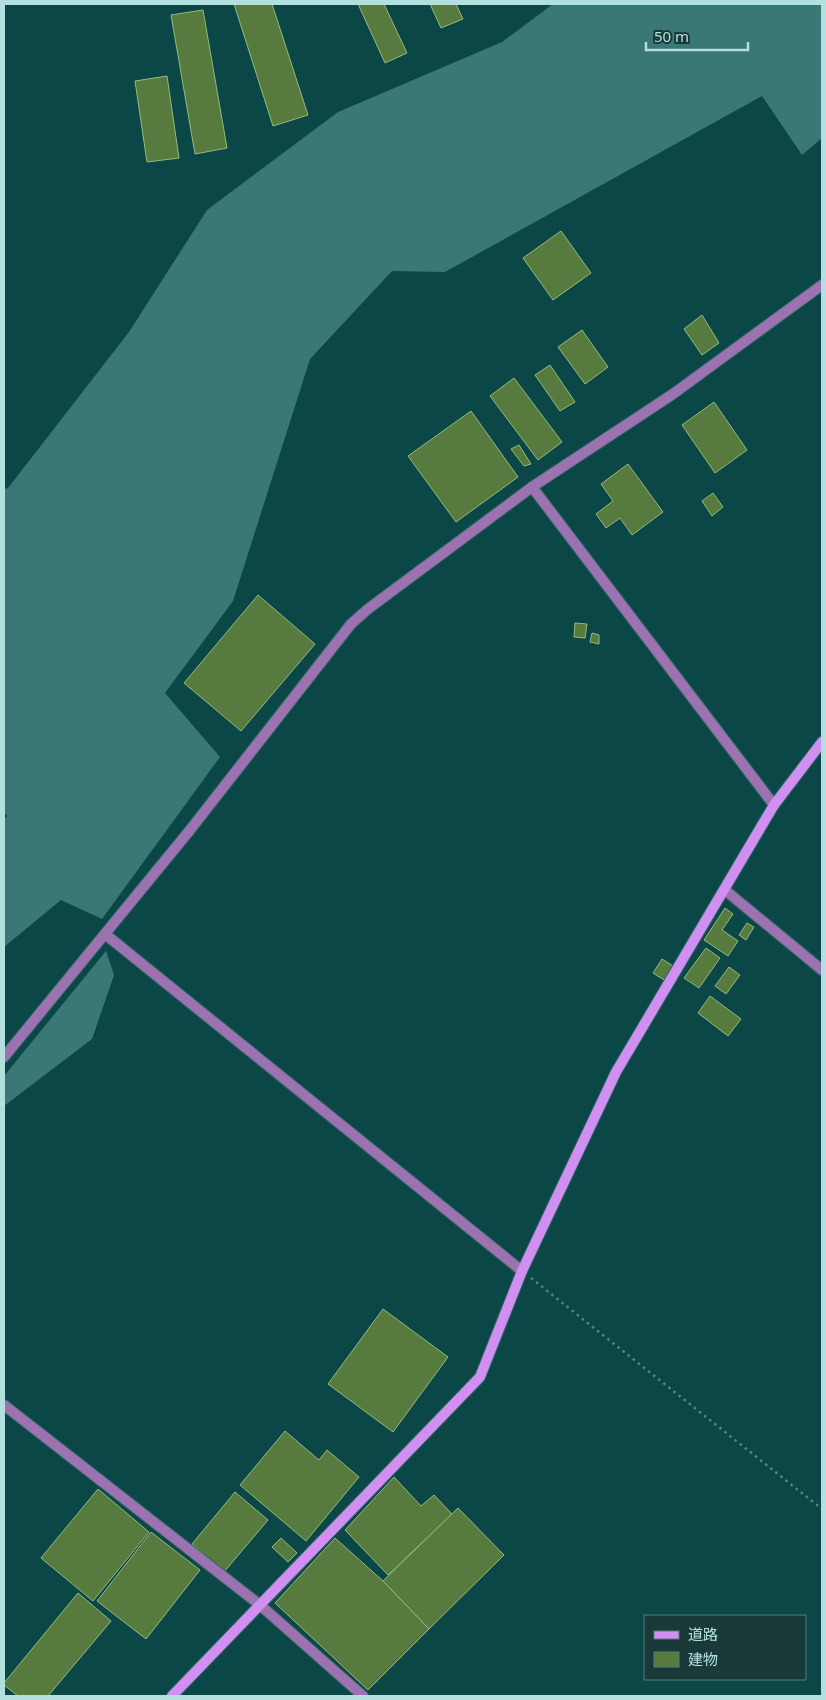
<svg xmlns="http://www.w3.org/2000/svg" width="826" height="1700" viewBox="0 0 826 1700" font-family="'Noto Sans','Noto Sans JP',sans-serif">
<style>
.forest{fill:#397877}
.building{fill:#577a3f;stroke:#95bb7d}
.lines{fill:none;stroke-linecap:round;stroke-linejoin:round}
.street-casing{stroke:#2c6664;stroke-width:12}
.secondary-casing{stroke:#2c6664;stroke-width:12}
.path{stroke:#518786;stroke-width:2.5;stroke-dasharray:2.5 4;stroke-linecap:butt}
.street{stroke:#9c73b0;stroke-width:10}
.secondary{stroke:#d08ff1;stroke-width:10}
</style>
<rect width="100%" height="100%" fill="#0a4746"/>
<!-- forest -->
<g class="forest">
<path d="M553 4H822V138L802 155 762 96 445 272 392 271 310 359 233 601 165 693 220 757 102 919 61 900 4 947V820L7 816 4 812V489L8 488 129 332 207 210 338 112 502 42Z"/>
<path d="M106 951 114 975 92 1039 4 1106V1076Z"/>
</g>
<!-- building -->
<g class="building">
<path d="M234 4H272L308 115 273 126Z"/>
<path d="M358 4H384L407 53 385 63Z"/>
<path d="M430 4H456L463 19 441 28Z"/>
<path d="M203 10 227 148 195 154 171 15Z"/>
<path d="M167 76 179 158 147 162 135 81Z"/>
<path d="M561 231 591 273 553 300 523 258Z"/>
<path d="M702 315 719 343 702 355 684 329Z"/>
<path d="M582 330 608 367 585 384 558 347Z"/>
<path d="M550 365 575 402 560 411 535 375Z"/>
<path d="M514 378 562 442 538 460 490 396Z"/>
<path d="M714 402 747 450 715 473 682 425Z"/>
<path d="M471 411 518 477 456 522 408 456Z"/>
<path d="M519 445 531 464 524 466 511 449Z"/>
<path d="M628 464 663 512 632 535 620 518 606 528 596 514 613 501 601 484Z"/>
<path d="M713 493 723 507 712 516 702 501Z"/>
<path d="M258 595 315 644 241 731 184 683Z"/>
<path d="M575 623 587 624 585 638 574 637Z"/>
<path d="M592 633 599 635V644L590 642Z"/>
<path d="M725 908 733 914 722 930 738 941 728 956 704 940Z"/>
<path d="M747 923 754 927 746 940 739 935Z"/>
<path d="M706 948 720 958 699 988 684 978Z"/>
<path d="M662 959 673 966 664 980 653 973Z"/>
<path d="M729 967 740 975 726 994 715 986Z"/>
<path d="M710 996 741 1019 728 1036 698 1013Z"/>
<path d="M383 1309 448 1357 393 1432 328 1384Z"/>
<path d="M285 1431 319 1460 327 1450 359 1477 306 1541 240 1485Z"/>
<path d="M394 1477 421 1506 434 1495 452 1514 388 1575 345 1530Z"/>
<path d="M98 1489 149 1532 93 1601 41 1558Z"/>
<path d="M235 1492 268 1520 224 1572 192 1544Z"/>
<path d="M458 1508 504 1555 429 1629 383 1581Z"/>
<path d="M151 1532 200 1570 146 1639 97 1601Z"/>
<path d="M281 1538 297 1553 288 1562 272 1547Z"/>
<path d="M335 1538 383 1581 429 1629 368 1690 275 1603Z"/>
<path d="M78 1593 111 1621 48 1696H18L4 1685V1683Z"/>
</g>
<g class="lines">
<!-- street casing -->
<g class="street-casing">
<g id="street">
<path d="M532 487 774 805"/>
<path d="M725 890 822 970"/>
<path d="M105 934 522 1271"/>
<path d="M4 1057 190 830 351 624 368 609 532 487 673 394 822 285"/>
<path d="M4 1405 260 1605 363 1696"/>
</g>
</g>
<!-- secondary casing -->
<g class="secondary-casing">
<path id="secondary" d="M172 1696 480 1377 522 1271 616 1072 774 805 822 742"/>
</g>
<!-- path -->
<path class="path" d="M531 1278 822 1509"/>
<!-- street -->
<use href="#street" class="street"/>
<!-- secondary -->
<use href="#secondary" class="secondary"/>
</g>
<!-- border -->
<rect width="826" height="1700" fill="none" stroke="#b2e0de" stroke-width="10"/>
<!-- legend -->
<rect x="644" y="1615" width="162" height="65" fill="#193a39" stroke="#567c7b"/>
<rect x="654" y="1631" width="25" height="8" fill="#d08ff1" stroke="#567c7b"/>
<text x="688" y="1640" font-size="15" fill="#b2e0de">道路</text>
<rect x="654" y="1652" width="25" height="15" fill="#577a3f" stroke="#567c7b"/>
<text x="688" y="1665" font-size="15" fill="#b2e0de">建物</text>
<!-- scale -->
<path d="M646 42v8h102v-8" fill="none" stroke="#b2e0de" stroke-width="2.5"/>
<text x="654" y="42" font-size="15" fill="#b2e0de" stroke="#193a39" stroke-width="4" paint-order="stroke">50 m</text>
</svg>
